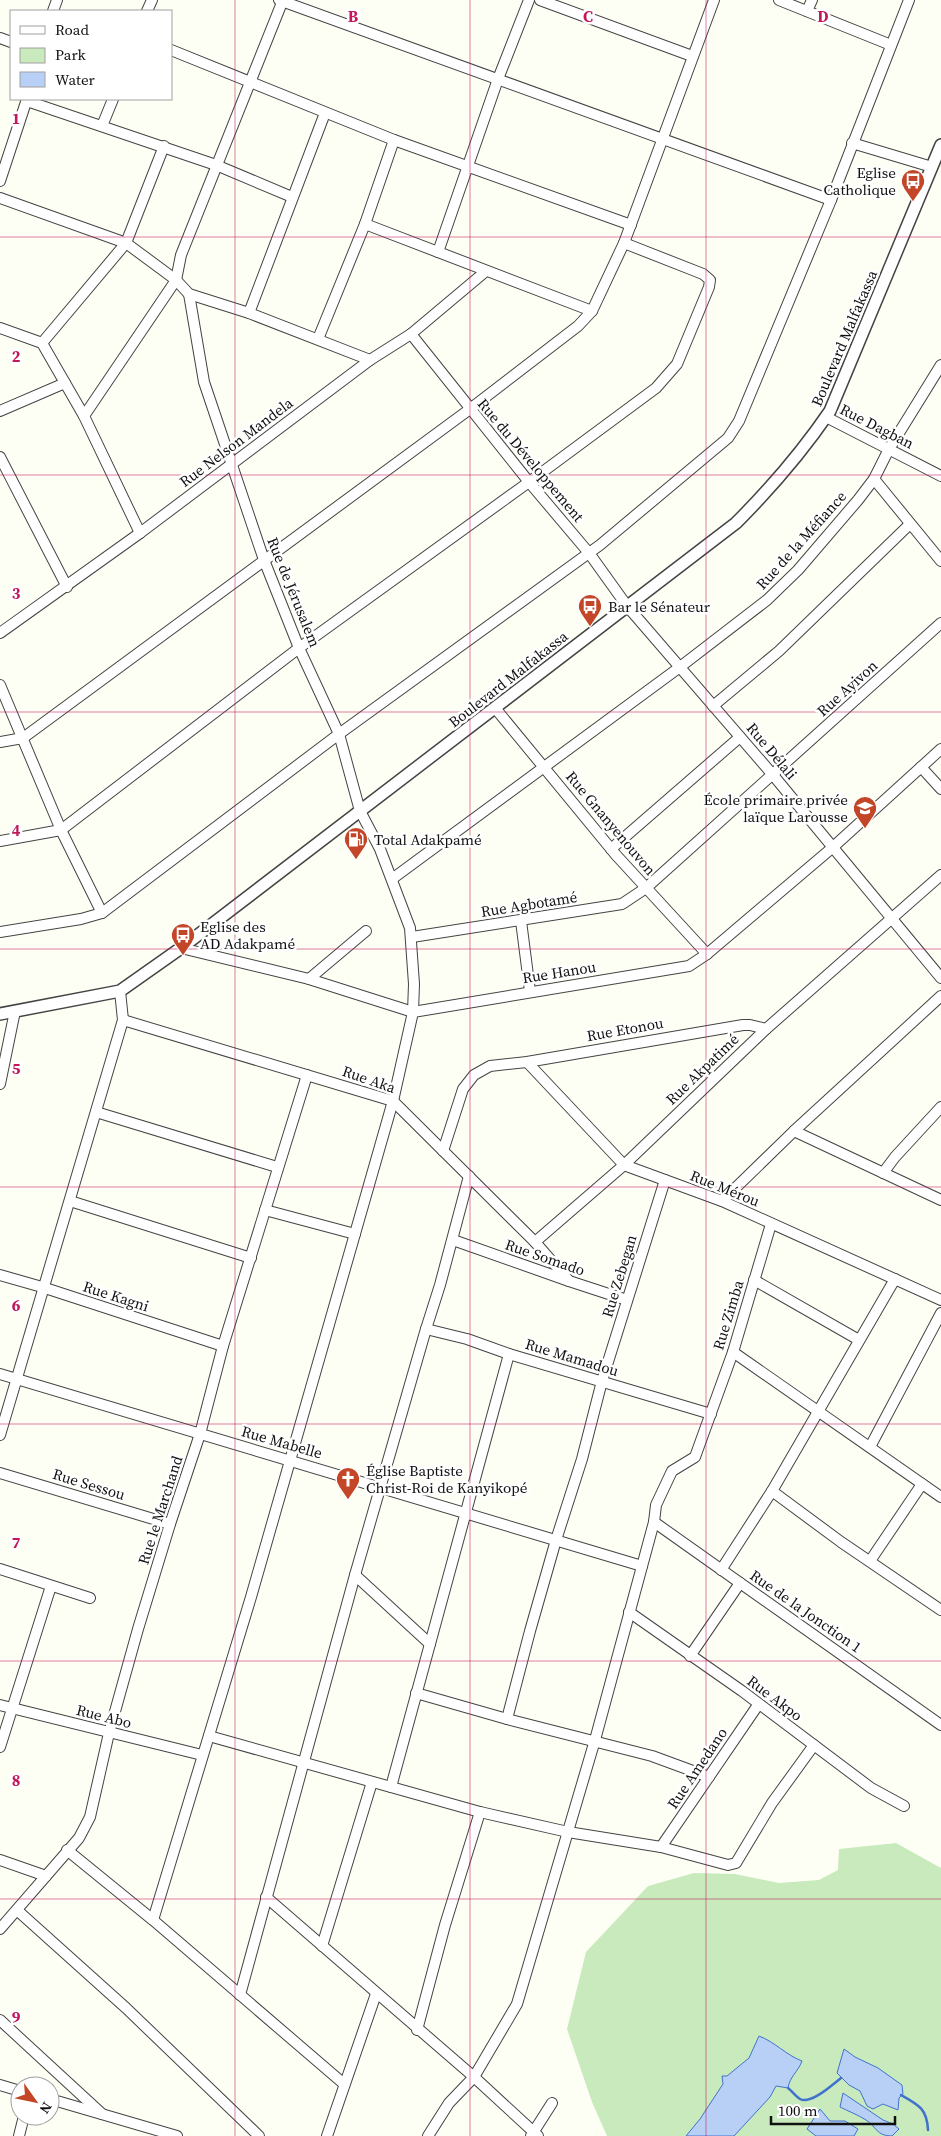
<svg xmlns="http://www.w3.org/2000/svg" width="941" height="2136" viewBox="0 0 941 2136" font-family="'Source Serif 4',serif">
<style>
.green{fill:#c9eabd}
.water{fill:#b9d0f6;stroke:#4072ce}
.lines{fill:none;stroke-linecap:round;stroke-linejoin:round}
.stream{stroke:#4072ce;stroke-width:2.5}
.minor-casing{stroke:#444;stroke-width:12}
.tertiary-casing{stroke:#444;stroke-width:14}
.minor{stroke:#fff;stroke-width:10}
.tertiary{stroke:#fff;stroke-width:11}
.grid{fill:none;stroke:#c2185b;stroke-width:1;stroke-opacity:0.55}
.labels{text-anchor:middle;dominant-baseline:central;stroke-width:5;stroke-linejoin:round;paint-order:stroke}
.poi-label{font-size:15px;fill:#111;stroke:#fff;text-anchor:start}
.street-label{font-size:15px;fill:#111;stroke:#fff}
.grid-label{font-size:16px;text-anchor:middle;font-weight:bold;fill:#c2185b;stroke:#fff;stroke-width:5;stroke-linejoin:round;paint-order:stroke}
</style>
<rect width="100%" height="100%" fill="#fefff4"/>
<!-- green -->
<path class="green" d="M896 1843 941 1868V2136H607L592 2102 567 2029 586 1952 648 1886 694 1873 735 1874 779 1883 819 1880 838 1870 839 1849Z"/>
<!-- water -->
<g class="water">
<path d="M759 2036C775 2042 786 2055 802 2061 798 2072 790 2076 788 2088L776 2086 770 2097 734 2136H686L700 2119 723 2084 722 2076H727L749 2058Z"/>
<path d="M844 2049 855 2057 878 2068 902 2085 903 2094 899 2098 898 2110 883 2104 873 2109 867 2106 860 2091 849 2085 837 2073Z"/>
<path d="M843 2093 883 2120 893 2124 899 2129 892 2136C876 2136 877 2127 866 2120 858 2115 848 2111 840 2107Z"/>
<path d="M820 2109 830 2121H845L858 2129 854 2136H816L807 2129Z"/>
</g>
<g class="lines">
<!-- stream -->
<g class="stream">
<path d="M788 2088C792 2091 796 2097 800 2099 811 2105 833 2084 841 2078"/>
<path d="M901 2095C919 2105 927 2109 928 2130"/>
</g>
<!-- minor casing -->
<g class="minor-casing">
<g id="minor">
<path d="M279 0 831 200"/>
<path d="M540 0 692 56"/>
<path d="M779 0 891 45"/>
<path d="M53 11 57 0"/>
<path d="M147 11 152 0"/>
<path d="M807 11 812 0"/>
<path d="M0 38 11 42"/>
<path d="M171 50 394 140 631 225"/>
<path d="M27 101 216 165 292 197"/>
<path d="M102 126 113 99"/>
<path d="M852 143 932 167"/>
<path d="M0 181 27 99"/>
<path d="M0 198 126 243 176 280 189 294 249 313 370 360"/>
<path d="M365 224 592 311"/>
<path d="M438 252 498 79 529 0"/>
<path d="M249 313 325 113"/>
<path d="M0 328 42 343 84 416 140 533"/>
<path d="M411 334 529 482 589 553 627 606 773 775 941 978"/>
<path d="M318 339 365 224 394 140"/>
<path d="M42 343 126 243 164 146"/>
<path d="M0 411 65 383"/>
<path d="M84 416 176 280 181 255 283 0"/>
<path d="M826 417 941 476"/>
<path d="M0 457 67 587"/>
<path d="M874 479 941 561"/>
<path d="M0 633 140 533 370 360 411 334 486 271"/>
<path d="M0 685 61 830 102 913"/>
<path d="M713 706 779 651 910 524"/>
<path d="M495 708 616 855 707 954"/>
<path d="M0 742 23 738 470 409 578 326 592 311 624 243 714 0"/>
<path d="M921 767 941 789"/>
<path d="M0 841 61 830 299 648 529 482 656 388 677 364 709 287 710 280 703 274 624 243"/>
<path d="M611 849 740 737"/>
<path d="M392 879 680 667 767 600 798 570 858 500 874 479 889 449 941 365"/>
<path d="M521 921 530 991"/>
<path d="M0 932 81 919 102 913 339 734 600 545 728 438 739 421 831 200 909 0"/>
<path d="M412 937 622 904 646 888 941 623"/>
<path d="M181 948 309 979 413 1012 689 966 707 954 832 848 941 749"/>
<path d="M309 979 366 931"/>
<path d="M123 1020 393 1101 535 1242 569 1281"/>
<path d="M527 1062 624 1165 722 1201 941 1300"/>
<path d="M0 1084 15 1011"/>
<path d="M96 1112 277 1167"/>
<path d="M794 1131 941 1200"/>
<path d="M443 1151 463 1089 474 1075 490 1066 527 1062 743 1025H750L766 1029"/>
<path d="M883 1173 895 1157 941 1107"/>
<path d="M70 1201 251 1258"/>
<path d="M722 1201 794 1131 941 996"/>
<path d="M265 1210 355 1234"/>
<path d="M453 1240 569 1281 627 1300"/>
<path d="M535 1242 624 1165 766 1029 941 875"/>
<path d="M0 1275 42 1287 223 1346"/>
<path d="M754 1280 859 1340"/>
<path d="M426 1329 467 1339 509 1354 711 1414"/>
<path d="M733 1352 941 1497"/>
<path d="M0 1374 642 1566"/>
<path d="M0 1435 123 1020 120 991"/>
<path d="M870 1447 941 1313"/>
<path d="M0 1473 170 1524"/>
<path d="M772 1491 841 1542 941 1610"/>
<path d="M654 1522 941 1725"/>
<path d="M870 1561 922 1484"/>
<path d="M0 1569 90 1598"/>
<path d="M721 1570 772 1491 895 1279"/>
<path d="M355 1575 430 1644"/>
<path d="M629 1612 742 1691 871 1788 904 1806"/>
<path d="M690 1656 740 1583"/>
<path d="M416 1693 507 1719 652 1756 709 1777"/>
<path d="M0 1705 202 1755"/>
<path d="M507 1719 530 1631 556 1540 582 1459 602 1381 665 1180"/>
<path d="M209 1736 480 1812 568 1832 661 1847 728 1865 736 1863 772 1803 814 1745"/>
<path d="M0 1747 51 1586"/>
<path d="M391 1787 509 1354"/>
<path d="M661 1847 758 1705"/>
<path d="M67 1850 153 1920 344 2084"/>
<path d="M0 1860 46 1876"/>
<path d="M266 1897 474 2077 538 2136"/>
<path d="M18 1911 126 2008 259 2136"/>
<path d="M153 1920 251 1597 393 1101 413 1012 414 984 410 928 380 849 360 811 339 734 299 648 264 560 204 382 189 294"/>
<path d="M0 1929 79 1838 90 1817 109 1733 138 1629 170 1524 200 1434 223 1346 307 1075"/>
<path d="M322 1946 372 1782"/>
<path d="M240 1995 355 1575 426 1329 440 1285 469 1176"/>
<path d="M0 2020 102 2114"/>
<path d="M417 2030 445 1925 480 1812"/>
<path d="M0 2085 20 2091"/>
<path d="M50 2099 177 2136"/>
<path d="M19 2136 24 2116"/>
<path d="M327 2136 376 1994"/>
<path d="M428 2136 449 2103 474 2077 517 2004 595 1740 654 1522 656 1505 672 1471 695 1457 733 1352 771 1224"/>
<path d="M531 2136 552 2103"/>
</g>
</g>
<!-- tertiary casing -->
<g class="tertiary-casing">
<path id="tertiary" d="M0 1014 120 991 181 948 736 523C771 488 802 452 830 411L941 145"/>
</g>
<!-- minor -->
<use href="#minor" class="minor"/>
<!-- tertiary -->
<use href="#tertiary" class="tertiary"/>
</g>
<!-- grid -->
<path class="grid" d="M235 0V2136M470 0V2136M706 0V2136M0 237H941M0 475H941M0 712H941M0 949H941M0 1187H941M0 1424H941M0 1661H941M0 1899H941"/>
<!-- icons -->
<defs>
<g id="bus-pin" transform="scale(1.25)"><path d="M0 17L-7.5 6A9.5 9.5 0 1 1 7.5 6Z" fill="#c24627" stroke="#fff"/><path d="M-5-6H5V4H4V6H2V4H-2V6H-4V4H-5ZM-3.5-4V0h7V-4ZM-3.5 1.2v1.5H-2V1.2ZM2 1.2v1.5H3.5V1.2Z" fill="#fff"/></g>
<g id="school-pin" transform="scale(1.25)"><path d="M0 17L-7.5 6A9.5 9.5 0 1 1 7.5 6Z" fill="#c24627" stroke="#fff"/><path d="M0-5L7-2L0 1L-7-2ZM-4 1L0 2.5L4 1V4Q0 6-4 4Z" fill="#fff"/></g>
<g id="fuel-pin" transform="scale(1.25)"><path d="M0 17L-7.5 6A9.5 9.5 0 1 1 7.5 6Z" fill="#c24627" stroke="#fff"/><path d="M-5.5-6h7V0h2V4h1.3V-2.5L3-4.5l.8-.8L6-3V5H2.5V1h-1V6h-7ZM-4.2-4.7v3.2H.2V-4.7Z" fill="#fff"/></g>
<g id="church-pin" transform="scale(1.25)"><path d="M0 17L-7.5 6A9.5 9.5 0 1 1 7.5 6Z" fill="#c24627" stroke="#fff"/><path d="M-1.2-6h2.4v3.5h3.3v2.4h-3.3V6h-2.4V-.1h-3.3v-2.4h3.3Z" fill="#fff"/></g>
</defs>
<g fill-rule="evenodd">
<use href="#bus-pin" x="913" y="181"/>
<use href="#bus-pin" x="590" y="606"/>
<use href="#school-pin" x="865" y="808"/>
<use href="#fuel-pin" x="356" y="839"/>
<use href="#bus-pin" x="183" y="935"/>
<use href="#church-pin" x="348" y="1479"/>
</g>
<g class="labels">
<!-- poi labels -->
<g class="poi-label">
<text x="896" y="172" text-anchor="end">Eglise<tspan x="896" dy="17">Catholique</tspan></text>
<text x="608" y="606">Bar le Sénateur</text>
<text x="848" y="799" text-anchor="end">École primaire privée<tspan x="848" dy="17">laïque Larousse</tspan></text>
<text x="374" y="839">Total Adakpamé</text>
<text x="200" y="926">Eglise des<tspan x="200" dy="17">AD Adakpamé</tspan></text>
<text x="366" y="1470">Église Baptiste<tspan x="366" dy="17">Christ-Roi de Kanyikopé</tspan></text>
</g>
<!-- street labels -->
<g class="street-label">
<text transform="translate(844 338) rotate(-67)">Boulevard Malfakassa</text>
<text transform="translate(877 426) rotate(27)">Rue Dagban</text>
<text transform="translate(236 442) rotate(-37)">Rue Nelson Mandela</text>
<text transform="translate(531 460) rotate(50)">Rue du Développement</text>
<text transform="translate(801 540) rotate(-48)">Rue de la Méfiance</text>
<text transform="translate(294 592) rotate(68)">Rue de Jérusalem</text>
<text transform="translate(508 679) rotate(-38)">Boulevard Malfakassa</text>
<text transform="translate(847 688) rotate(-42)">Rue Ayivon</text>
<text transform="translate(772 751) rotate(50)">Rue Délali</text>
<text transform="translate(611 823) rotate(50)">Rue Gnanyenouvon</text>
<text transform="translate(529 904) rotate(-9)">Rue Agbotamé</text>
<text transform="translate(559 972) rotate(-9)">Rue Hanou</text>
<text transform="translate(625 1029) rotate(-10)">Rue Etonou</text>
<text transform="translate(702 1069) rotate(-44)">Rue Akpatimé</text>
<text transform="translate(369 1079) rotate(19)">Rue Aka</text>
<text transform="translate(725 1188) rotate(22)">Rue Mérou</text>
<text transform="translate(545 1257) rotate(19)">Rue Somado</text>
<text transform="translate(619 1276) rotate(-73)">Rue Zebegan</text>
<text transform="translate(116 1296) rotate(18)">Rue Kagni</text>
<text transform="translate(728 1315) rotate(-73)">Rue Zimba</text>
<text transform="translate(572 1357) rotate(17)">Rue Mamadou</text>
<text transform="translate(282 1442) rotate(16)">Rue Mabelle</text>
<text transform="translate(89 1484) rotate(17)">Rue Sessou</text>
<text transform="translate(160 1510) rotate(-72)">Rue le Marchand</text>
<text transform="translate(806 1611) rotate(35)">Rue de la Jonction 1</text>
<text transform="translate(775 1698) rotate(37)">Rue Akpo</text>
<text transform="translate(104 1716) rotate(14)">Rue Abo</text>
<text transform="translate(697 1768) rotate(-56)">Rue Amedano</text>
</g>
</g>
<g class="grid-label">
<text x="353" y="22">B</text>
<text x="588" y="22">C</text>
<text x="823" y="22">D</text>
<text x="16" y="124">1</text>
<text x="16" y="362">2</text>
<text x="16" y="599">3</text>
<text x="16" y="836">4</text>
<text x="16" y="1074">5</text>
<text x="16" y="1311">6</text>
<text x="16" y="1548">7</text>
<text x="16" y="1786">8</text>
<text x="16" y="2023">9</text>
</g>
<!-- legend -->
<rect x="10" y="10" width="162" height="90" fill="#ffffff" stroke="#a0a0a0"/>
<rect x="20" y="26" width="25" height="8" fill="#ffffff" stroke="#a0a0a0"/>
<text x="55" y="35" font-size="15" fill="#111111">Road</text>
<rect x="20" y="48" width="25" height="15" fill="#c9eabd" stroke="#a0a0a0"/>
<text x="55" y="60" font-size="15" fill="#111111">Park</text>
<rect x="20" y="72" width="25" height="15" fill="#b9d0f6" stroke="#a0a0a0"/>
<text x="55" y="85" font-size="15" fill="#111111">Water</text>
<!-- north arrow -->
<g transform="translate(35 2101) rotate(123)"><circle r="24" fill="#ffffff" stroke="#a0a0a0"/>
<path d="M0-4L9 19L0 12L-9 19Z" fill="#c24627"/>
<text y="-8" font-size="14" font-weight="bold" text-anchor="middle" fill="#111111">N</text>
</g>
<!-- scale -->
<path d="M771 2116v8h124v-8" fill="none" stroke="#111111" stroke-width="2.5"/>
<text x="778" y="2116" font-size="15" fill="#111111" stroke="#ffffff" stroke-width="4" paint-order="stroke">100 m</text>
</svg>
